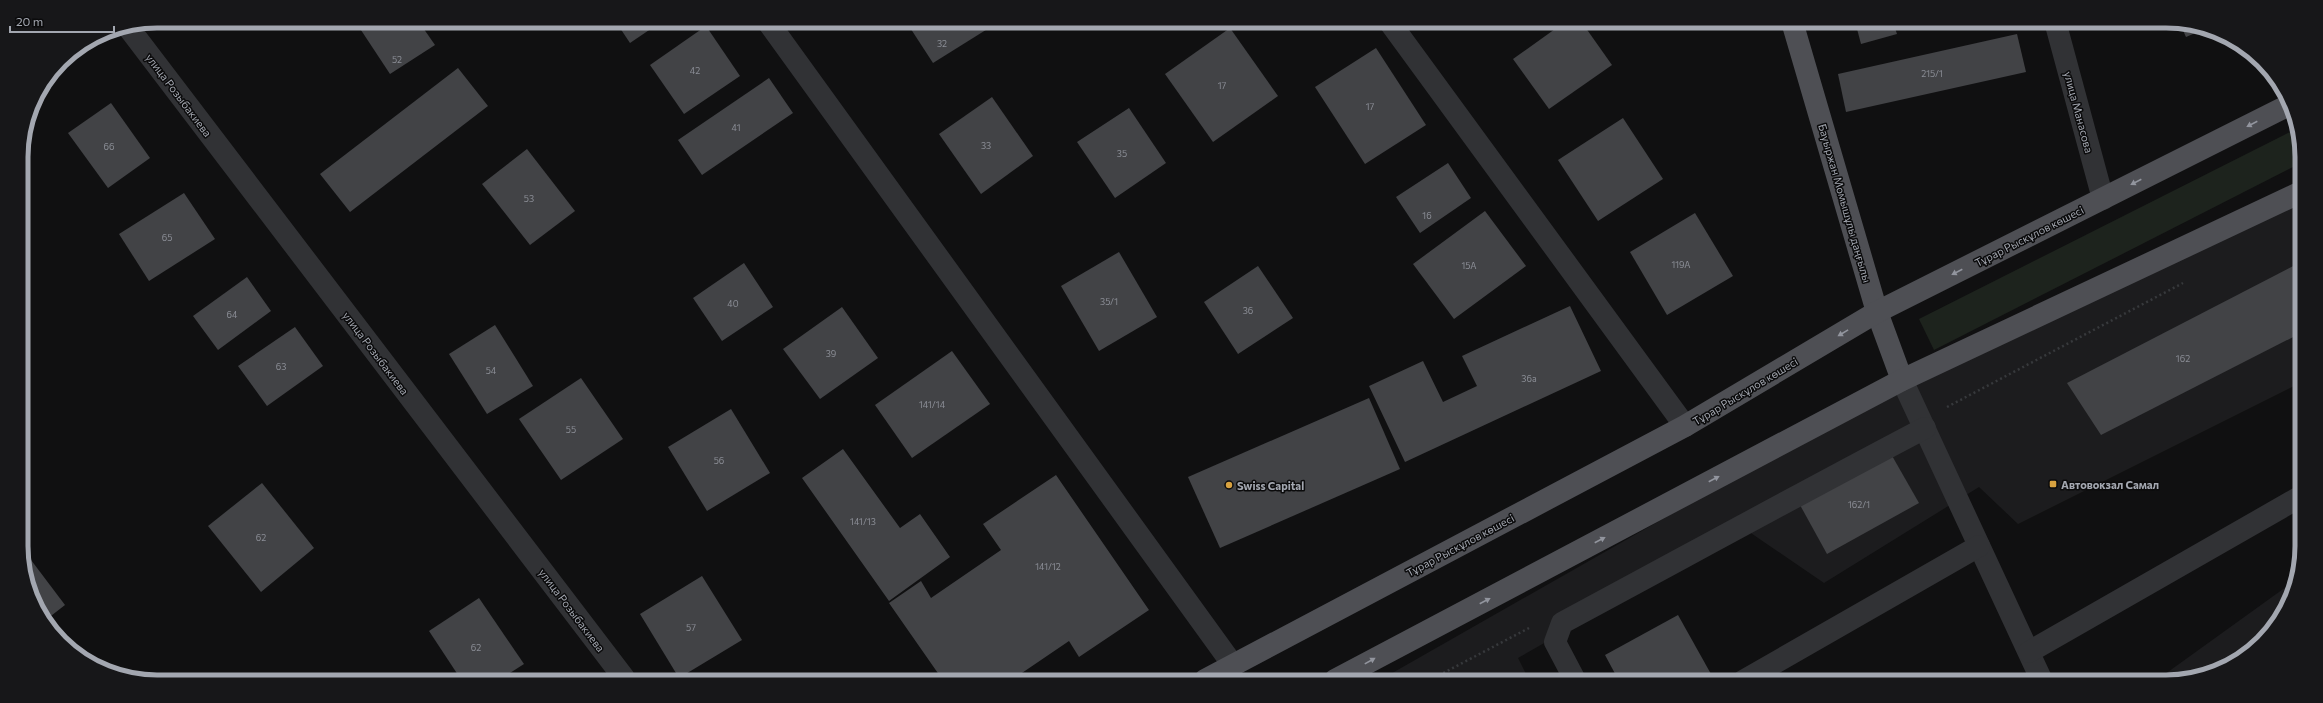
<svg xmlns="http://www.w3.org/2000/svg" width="2323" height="703" viewBox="0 0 2323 703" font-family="Commissioner,sans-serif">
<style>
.built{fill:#1c1c1e}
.green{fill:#1d231d}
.building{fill:#424346}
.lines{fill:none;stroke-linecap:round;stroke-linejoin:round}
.path{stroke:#37393c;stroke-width:2.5;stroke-dasharray:2 3;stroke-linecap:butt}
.minor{stroke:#313235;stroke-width:22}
.major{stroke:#4e4f54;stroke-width:22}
.oneway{fill:#92959e}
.poi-dot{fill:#d8a240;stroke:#0b0b0c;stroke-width:1.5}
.labels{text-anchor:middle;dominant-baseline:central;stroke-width:3;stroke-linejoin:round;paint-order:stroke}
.number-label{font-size:9px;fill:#8b8e96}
.street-label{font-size:11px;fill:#a3a7b0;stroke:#0b0b0c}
.poi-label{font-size:11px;font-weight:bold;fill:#a3a7b0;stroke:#0b0b0c;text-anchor:start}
.rim{fill:none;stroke:#a3a7b0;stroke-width:5}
</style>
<rect width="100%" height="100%" fill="#101011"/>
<!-- built -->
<g class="built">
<path d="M2299 195 2298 384 2018 524 1979 487 1824 583 1745 529 1518 658 1529 680H1380L1905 381Z"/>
<path d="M2297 579 2284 614 2255 648 2218 672 2174 682H2154Z"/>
</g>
<!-- green -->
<path class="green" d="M2298 128 2299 164 1934 350 1919 319Z"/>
<!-- building -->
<g class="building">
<path d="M361 21 419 22 435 45 390 74 357 24Z"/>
<path d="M616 22H661L630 43Z"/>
<path d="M907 23H997L933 63Z"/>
<path d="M1562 24H1583L1612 65 1549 109 1513 59Z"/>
<path d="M1856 25H1894L1897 34 1861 44Z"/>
<path d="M706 26 740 76 684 114 650 65Z"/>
<path d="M2181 26H2201L2207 28 2186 37Z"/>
<path d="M1230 28 1278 96 1213 142 1165 74Z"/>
<path d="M2017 34 2026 72 1846 112 1838 74Z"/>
<path d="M1376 48 1426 125 1365 164 1315 87Z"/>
<path d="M56 68 60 73 47 81Z"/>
<path d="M458 68 488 106 350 212 320 174Z"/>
<path d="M769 78 793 113 702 175 678 140Z"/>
<path d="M992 97 1033 156 981 194 939 134Z"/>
<path d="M111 103 150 158 108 188 68 133Z"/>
<path d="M1129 108 1166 163 1115 198 1077 142Z"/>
<path d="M1623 118 1663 179 1598 221 1558 160Z"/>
<path d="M527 149 575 211 530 245 482 184Z"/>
<path d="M1448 163 1471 198 1420 233 1396 197Z"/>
<path d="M184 193 215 239 149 281 119 234Z"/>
<path d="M1485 211 1526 266 1454 319 1413 264Z"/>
<path d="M1695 213 1733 276 1667 315 1630 252Z"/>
<path d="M1119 252 1157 317 1099 351 1061 286Z"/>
<path d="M744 263 773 307 722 341 693 298Z"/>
<path d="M2299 263V334L2101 435 2067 383Z"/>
<path d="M1258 266 1293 318 1238 354 1204 302Z"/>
<path d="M247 277 271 311 218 350 193 316Z"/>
<path d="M1570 306 1601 371 1405 462 1369 386 1423 361 1443 402 1477 386 1462 356Z"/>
<path d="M842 307 878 358 820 399 783 349Z"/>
<path d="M495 325 533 386 487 414 449 354Z"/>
<path d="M295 327 323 366 267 406 238 366Z"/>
<path d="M952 351 990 404 912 458 875 405Z"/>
<path d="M581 378 623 439 561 480 519 419Z"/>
<path d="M1369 398 1400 469 1220 548 1188 477Z"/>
<path d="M731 409 770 473 707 511 668 447Z"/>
<path d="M843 449 900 528 920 514 950 557 889 601 802 478Z"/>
<path d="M1891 454 1919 503 1827 554 1800 505Z"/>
<path d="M1056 475 1149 610 1079 657 1069 641 1013 679H942L889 603 921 581 931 598 1001 550 983 524Z"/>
<path d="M262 483 314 548 261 592 208 526Z"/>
<path d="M25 552 65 605 47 619 24 572Z"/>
<path d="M702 576 742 640 679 678 640 614Z"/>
<path d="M479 598 524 664 502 678H460L429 631Z"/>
<path d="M1678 615 1711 674 1699 681H1619L1605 655Z"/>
</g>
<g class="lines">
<!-- path -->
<g class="path">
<path d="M1947 407 2183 283"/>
<path d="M1430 680 1529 628"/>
</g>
<!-- minor -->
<g class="minor">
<path d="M768 22 1233 665"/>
<path d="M1391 24 1685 426"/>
<path d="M2056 25 2103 199"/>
<path d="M128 27 624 678"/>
<path d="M1902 380 2042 681"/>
<path d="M2029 652 2298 498"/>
<path d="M1575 680 1555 642 1562 623C1683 558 1803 492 1925 428"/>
<path d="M1743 681 1979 546"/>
</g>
<!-- major -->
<g class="major">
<path d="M1793 25 1877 312 1902 380"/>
<path d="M1205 680 1685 426 1877 312 2287 106"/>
<path d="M1335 680 1902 380 2299 193"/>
</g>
</g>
<!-- one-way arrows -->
<defs><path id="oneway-solid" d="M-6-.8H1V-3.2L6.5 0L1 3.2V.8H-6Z"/></defs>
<g class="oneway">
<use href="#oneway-solid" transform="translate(2252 124) rotate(153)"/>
<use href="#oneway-solid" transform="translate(2136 182) rotate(153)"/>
<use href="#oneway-solid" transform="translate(1957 272) rotate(153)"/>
<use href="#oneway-solid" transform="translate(1843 333) rotate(149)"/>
<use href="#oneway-solid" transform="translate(1714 479) rotate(-28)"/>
<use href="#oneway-solid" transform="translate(1600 540) rotate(-28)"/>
<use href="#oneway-solid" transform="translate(1485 601) rotate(-28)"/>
<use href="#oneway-solid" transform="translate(1370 661) rotate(-29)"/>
</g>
<!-- markers -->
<g class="poi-dot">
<rect x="2049" y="480" width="8" height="8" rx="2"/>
<circle cx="1229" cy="485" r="4"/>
</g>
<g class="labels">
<!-- number labels -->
<g class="number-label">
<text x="942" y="43">32</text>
<text x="397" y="59">52</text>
<text x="695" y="70">42</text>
<text x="1932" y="73">215/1</text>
<text x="1222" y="85">17</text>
<text x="1370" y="106">17</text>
<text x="736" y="127">41</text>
<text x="986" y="145">33</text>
<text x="109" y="146">66</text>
<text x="1122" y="153">35</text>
<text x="529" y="198">53</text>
<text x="1427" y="215">16</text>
<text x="167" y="237">65</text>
<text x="1681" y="264">119А</text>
<text x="1469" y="265">15А</text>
<text x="1109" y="301">35/1</text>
<text x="733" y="303">40</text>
<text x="1248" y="310">36</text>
<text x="232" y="314">64</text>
<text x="831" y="353">39</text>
<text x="2183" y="358">162</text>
<text x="281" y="366">63</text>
<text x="491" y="370">54</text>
<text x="1529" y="378">36а</text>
<text x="932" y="404">141/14</text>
<text x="571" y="429">55</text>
<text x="719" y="460">56</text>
<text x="1859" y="504">162/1</text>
<text x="863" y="521">141/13</text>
<text x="261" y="537">62</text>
<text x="1048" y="566">141/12</text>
<text x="691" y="627">57</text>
<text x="476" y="647">62</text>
</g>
<!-- street labels -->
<g class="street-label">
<text transform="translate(179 95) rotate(53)">улица Розыбакиева</text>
<text transform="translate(2079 112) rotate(75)">улица Манасова</text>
<text transform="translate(1845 203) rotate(74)">Бауыржан Момышұлы даңғылы</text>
<text transform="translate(2029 236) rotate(-27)">Тұрар Рыскұлов көшесі</text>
<text transform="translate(376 353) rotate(53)">улица Розыбакиева</text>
<text transform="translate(1745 391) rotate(-31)">Тұрар Рыскұлов көшесі</text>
<text transform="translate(1460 545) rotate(-28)">Тұрар Рыскұлов көшесі</text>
<text transform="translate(572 610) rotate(53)">улица Розыбакиева</text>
</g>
<!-- poi labels -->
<g class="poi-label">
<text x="2061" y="484">Автовокзал Самал</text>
<text x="1237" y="485">Swiss Capital</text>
</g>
</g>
<!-- crop -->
<path d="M0 0H2323V703H0ZM157 28H2166A129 129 0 0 1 2295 157V546A129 129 0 0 1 2166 675H157A129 129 0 0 1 28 546V157A129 129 0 0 1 157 28Z" fill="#171719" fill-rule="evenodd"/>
<path class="rim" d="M157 28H2166A129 129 0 0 1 2295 157V546A129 129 0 0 1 2166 675H157A129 129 0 0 1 28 546V157A129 129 0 0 1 157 28Z"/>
<!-- scale -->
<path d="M10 26v6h104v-6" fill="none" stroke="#a3a7b0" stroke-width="2"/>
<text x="16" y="26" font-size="12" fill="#a3a7b0" stroke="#0b0b0c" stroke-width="3" paint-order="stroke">20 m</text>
</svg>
